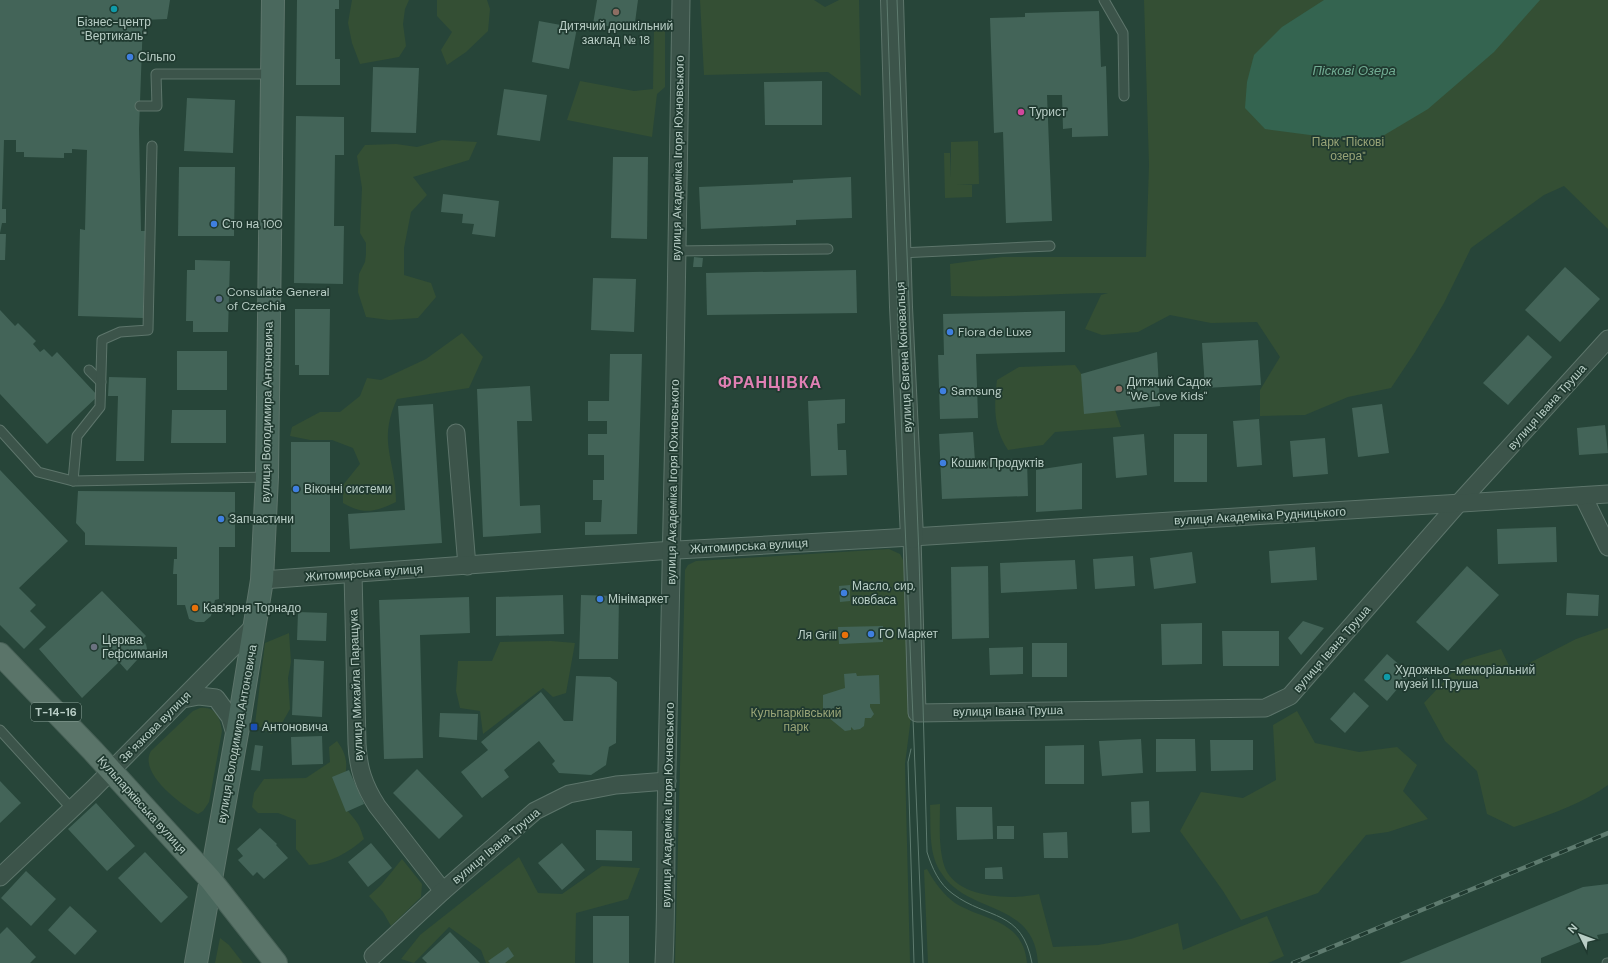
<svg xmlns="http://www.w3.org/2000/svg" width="1608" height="963" viewBox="0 0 1608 963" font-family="'DM Sans',sans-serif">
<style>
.green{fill:#344f34}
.water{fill:#346450}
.building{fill:#436458}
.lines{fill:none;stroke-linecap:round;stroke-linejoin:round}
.service-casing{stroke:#5d756b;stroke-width:11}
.minor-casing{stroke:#5d756b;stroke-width:19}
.tertiary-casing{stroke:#5d756b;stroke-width:24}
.secondary-casing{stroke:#5d756b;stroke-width:24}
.primary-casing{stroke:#486157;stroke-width:24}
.service{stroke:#3c544a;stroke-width:9}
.minor{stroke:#3c544a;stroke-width:17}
.tertiary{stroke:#3c544a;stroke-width:22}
.secondary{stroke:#4a685d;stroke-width:22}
.primary{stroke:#5a7469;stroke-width:22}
.tram{stroke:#5e7b6f;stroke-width:1}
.rail-casing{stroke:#5e7b6f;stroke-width:4.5}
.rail{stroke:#203a30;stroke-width:3;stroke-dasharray:9;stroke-linecap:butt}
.culture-dot{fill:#0f9aa8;stroke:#203a30;stroke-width:1.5}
.education-dot{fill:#8d6e63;stroke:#203a30;stroke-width:1.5}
.shop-dot{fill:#3f7fe0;stroke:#203a30;stroke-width:1.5}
.hotel-dot{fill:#d1479c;stroke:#203a30;stroke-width:1.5}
.service-dot{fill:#5c6f8a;stroke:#203a30;stroke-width:1.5}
.food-dot{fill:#e8710a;stroke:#203a30;stroke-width:1.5}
.worship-dot{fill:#6b7280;stroke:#203a30;stroke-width:1.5}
.transit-dot{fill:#1a4fb4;stroke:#203a30;stroke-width:1.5}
.labels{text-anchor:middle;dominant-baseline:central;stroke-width:3.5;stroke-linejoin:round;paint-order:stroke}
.shield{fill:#203a30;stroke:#8ba299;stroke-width:1}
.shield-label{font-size:11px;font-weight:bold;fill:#b9cec6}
.poi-label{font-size:12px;fill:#b9cec6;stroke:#203a30;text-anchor:start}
.park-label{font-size:12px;fill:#99a477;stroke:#203a30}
.street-label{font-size:12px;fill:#b9cec6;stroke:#203a30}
.water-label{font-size:13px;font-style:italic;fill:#72ad94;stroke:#203a30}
.district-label{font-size:16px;font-weight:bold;letter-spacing:1px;fill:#e080b4;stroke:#203a30}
</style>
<rect width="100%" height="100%" fill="#274539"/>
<!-- green -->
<g class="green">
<path d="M352 0H409L405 9 403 24 406 46 399 57 360 64 352 43 348 23Z"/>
<path d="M437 0H487L490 9 488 31 466 52 447 65 441 50 452 32 437 16Z"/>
<path d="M700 0H814L825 7 839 0H859L861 96 828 72 704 75Z"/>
<path d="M1144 0H1608V229L1564 186 1544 195 1471 248 1444 303 1415 352 1391 388 1348 397 1305 415 1260 416V390L1280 357 1257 322 1211 323 1170 315 1138 332 1102 335 1085 329 1101 295 1108 293C1056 293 1004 298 951 296L950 264 1002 257H1146L1149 165Z"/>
<path d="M665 27V87L657 94 652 137 567 120 580 81 634 91 653 89 654 29Z"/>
<path d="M442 140 477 142 469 160 413 177 427 195 411 212 404 248V275L431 283 436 297 418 318 389 320 366 317 358 292 359 274 365 262 366 254V243L360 233 362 188 357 156 365 145 396 144 417 147Z"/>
<path d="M978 141 979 184 957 185H972V197L945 198 944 153H950L951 178V142Z"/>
<path d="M462 333 483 357 469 388 397 399C377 443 396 459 396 502 375 512 364 515 343 503V485L360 464 353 448 332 440H310L290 436 292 427 320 412H340L360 396 367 378 381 380 426 359Z"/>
<path d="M1075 365 1085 379 1114 407 1121 427 1055 432 1043 445 1008 450C993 428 994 405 997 380L1019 367Z"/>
<path d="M889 549 900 554 905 564 911 717 905 764 910 963H675L685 570 688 565 696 561Z"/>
<path d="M1608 628V785C1580 805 1546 816 1514 827L1487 814 1477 771 1445 741 1424 703 1464 660 1501 649 1512 672 1576 639Z"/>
<path d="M289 633 291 662 288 678 290 709 282 723 271 734 255 724 265 643Z"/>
<path d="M551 641 575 643 566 693 553 697 543 688 483 734 480 711 460 708 456 691 458 661H492L500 642Z"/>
<path d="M200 708C216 706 220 718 222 731L209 802 203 811 198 814C181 805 138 773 151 751L193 711Z"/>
<path d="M1297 711 1315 743 1359 752 1397 747 1417 765 1403 791 1428 819 1388 832 1366 835 1318 893 1241 920 1223 891 1180 831 1201 792 1243 798 1276 780 1273 725Z"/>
<path d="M337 741C354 764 342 773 344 798 345 812 352 814 358 824 361 829 362 834 364 839 348 853 330 863 309 865L296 849V820L278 813H258L252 807 254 793 264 779 306 778 330 762 329 747Z"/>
<path d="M940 804C940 824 938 848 945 868 958 899 1012 900 1039 894L1053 947 1098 945 1131 939 1178 923 1183 950 1267 916 1284 956 1268 963H1038C1034 900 969 915 942 874 928 855 931 828 930 805Z"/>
<path d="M519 857 538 893 562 894 602 866 640 868 628 899 576 913 575 963H486L481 950 449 927 414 963 401 959 420 935Z"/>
<path d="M402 859 422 884 421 897 391 926 383 912 369 896 381 885Z"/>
<path d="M927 869C934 882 943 894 955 903 984 921 1023 919 1027 963H928L924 870Z"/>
<path d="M220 938 229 945 243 963H215Z"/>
</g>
<!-- water -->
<path class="water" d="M1324 0H1540L1494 52 1428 109 1371 143 1265 129 1245 108 1247 82 1254 55 1282 27Z"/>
<!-- building -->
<g class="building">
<path d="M0 0H170L167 19 143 20 139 129 141 231H145L143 318 78 316 80 229 85 230 87 150 72 149V153H64V158L24 157V152H16V140H4L2 209H6V223H2L0 233Z"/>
<path d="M297 0H339V9H335V59H340V85H296Z"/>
<path d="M597 0H638L634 30 593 24Z"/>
<path d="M1099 11 1101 67 1106 66 1108 136 1072 137V128L1063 129 1062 95H1047L1052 221 1006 223 1003 132 994 133 990 18 1025 17V13Z"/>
<path d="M539 21 577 28 569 69 532 62Z"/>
<path d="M373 67 419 68 416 133 371 132Z"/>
<path d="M822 81V125H765L764 82Z"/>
<path d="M504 89 547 95 540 141 497 135Z"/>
<path d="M187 98 235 100 233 153 184 151Z"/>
<path d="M296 116 344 117V155H335L334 226H344L343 284 294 283Z"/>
<path d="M613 157H648L647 239 611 238Z"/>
<path d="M179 167H235L234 236H178Z"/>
<path d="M851 177 852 218 796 220V225L701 229 699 187 793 183V180Z"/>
<path d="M443 194 499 201 495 237 472 234 474 224 462 223 463 214 441 212Z"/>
<path d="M0 234H6L5 260H0Z"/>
<path d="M694 257 703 258 702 267H693Z"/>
<path d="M195 260 230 261 228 332H193V321H186L187 270H195Z"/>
<path d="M1565 267 1600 299 1560 342 1525 310Z"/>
<path d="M856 270 857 313 707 315 706 273Z"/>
<path d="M593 278 636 279 634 332 591 330Z"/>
<path d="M295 309H330L329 375H299V365H295Z"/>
<path d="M0 310 15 326 18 323 36 341 33 344 40 352 44 349 52 357 57 352 98 396 47 444 0 394Z"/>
<path d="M1065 311V352L976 354 978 418 940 419 938 355H944L943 314Z"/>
<path d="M1528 335 1552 357 1508 405 1483 383Z"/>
<path d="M1258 340 1261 385 1205 388 1202 343Z"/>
<rect x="177" y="351" width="50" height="39"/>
<path d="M1157 352 1160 406 1084 414 1081 374Z"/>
<path d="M610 354H642L637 534 585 535V522H601L602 500H593V480H604V455H588V434H607V421H588V401H609Z"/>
<path d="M109 377 146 378 144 461H116L118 396H108Z"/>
<path d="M530 386 532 421H517L520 506 540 505 541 533 483 537 477 389Z"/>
<path d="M845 399V423L837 424 838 450H846L847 475 811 476 808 401Z"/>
<path d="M433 404 442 543 350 549 348 514 405 510 398 406Z"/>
<path d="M1382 404 1389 453 1358 457 1352 408Z"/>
<path d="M172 410H226V443H171Z"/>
<path d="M1259 419 1262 465 1237 467 1233 421Z"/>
<path d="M1605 425 1608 453 1579 455 1577 428Z"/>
<path d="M973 432 975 461 1027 459 1028 496 942 499 939 434Z"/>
<path d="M1144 434 1147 475 1116 478 1113 437Z"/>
<rect x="1174" y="434" width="33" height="48"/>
<path d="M1325 438 1328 474 1293 477 1290 441Z"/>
<rect x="291" y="442" width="39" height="110"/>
<path d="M1082 463V509L1036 512V470Z"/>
<path d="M0 470 68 541 19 588 36 605 30 611 46 627 24 649 0 625Z"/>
<path d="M78 491 235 492V547H219V599L215 600 211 616 204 622H196L189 619 185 605H177V574H173L174 559H177V547L85 545V533L76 523Z"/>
<path d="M1556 527 1557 562 1498 564 1497 529Z"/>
<path d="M1315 547 1317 580 1271 583 1269 551Z"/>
<path d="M1192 552 1196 583 1154 589 1150 558Z"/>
<path d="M1133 556 1135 586 1095 589 1093 559Z"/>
<path d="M1075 560 1077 589 1001 593 1000 563Z"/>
<path d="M988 566 989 638 952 639 951 567Z"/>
<path d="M1467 566 1499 595 1448 651 1416 622Z"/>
<path d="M850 585V601L840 602 839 586Z"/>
<path d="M102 591 146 636 142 640 146 644 147 649 127 671 119 662 82 698 39 649Z"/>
<path d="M1567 593 1599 595 1598 616 1566 615Z"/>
<path d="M563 595 564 634 496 636V597Z"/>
<path d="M581 595 619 596 618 659H579Z"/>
<path d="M469 597 470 633 420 635 423 758 384 759 379 600Z"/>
<path d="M298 612 327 613 326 641 297 640Z"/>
<path d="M1303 621 1324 628 1301 655 1288 638Z"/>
<path d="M1202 623V664L1162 665 1161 624Z"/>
<path d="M883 626V642L839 644 838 627Z"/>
<path d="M1222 631H1279V666H1223Z"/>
<rect x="1032" y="643" width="35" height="34"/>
<path d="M1023 647V674L990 675 989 648Z"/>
<path d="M1387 654 1410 674 1387 701 1364 680Z"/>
<path d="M294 659 324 661 322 717 292 715Z"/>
<path d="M856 673 857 676 879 675 880 704H870V707L874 714 871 718H865L864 726 860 729 854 730 851 727V730L845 731 823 713V695L845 688 844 674Z"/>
<path d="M576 676 610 677 617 682 616 743 609 747 606 765 591 775 559 773 552 764 555 761 539 741 504 770 509 777 482 798 461 772 488 750 481 742 541 692 564 721H573Z"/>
<path d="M1354 692 1369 706 1345 733 1330 719Z"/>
<path d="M440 713 478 714 477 740 439 737Z"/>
<path d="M322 736 323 764 292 765 291 737Z"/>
<path d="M1141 739 1143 773 1102 776 1099 741Z"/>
<path d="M1156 739H1195L1196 771 1156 772Z"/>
<path d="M1210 740H1253V770L1211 771Z"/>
<path d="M255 745 263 746 260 771 251 770Z"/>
<path d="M1084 745V784H1045V746Z"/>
<path d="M417 769 463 816 439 839 393 793Z"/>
<path d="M349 770 364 804 346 812 332 777Z"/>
<path d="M0 781 21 803 0 823Z"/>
<path d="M1149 801 1150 832 1132 833 1131 802Z"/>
<path d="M96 803 135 846 107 871 68 829Z"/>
<path d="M956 807H992L993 839 957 840Z"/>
<rect x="997" y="826" width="17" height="13"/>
<path d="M260 828 277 844 276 845 288 858 264 879 257 872 253 876 238 860 243 856 237 849Z"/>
<path d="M596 830 632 831V861L596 860Z"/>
<path d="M1067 832 1068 858H1044L1043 833Z"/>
<path d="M371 843 392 868 368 887 348 862Z"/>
<path d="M562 843 585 870 562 890 538 863Z"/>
<path d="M145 852 188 897 161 923 118 878Z"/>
<path d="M1002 867 1003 879H985V868Z"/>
<path d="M26 871 56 899 31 926 1 898Z"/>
<path d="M1608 884V933L1597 935 1599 940 1583 945 1582 941 1541 958V963H1399L1583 887Z"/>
<path d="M70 906 97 931 75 955 48 930Z"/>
<rect x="593" y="916" width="36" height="47"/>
<path d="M7 927 36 957 30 963H0V934Z"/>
<path d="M450 932 480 963H427L422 958Z"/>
<path d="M508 947 514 956 505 963H490L488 961Z"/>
</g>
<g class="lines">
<!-- service casing -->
<g class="service-casing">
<g id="service">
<path d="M1104 0 1123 33 1124 96"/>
<path d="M140 106H157L156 74H272"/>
<path d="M676 251 828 249"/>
<path d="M900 253 1050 246"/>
<path d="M89 370 101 382"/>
<path d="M0 430 38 472 73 481 267 477"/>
<path d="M73 481 77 436 100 407 102 340 120 332 148 330 152 146"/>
<path d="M0 730 72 809"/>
<path d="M1607 963H1608"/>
</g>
</g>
<!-- minor casing -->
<g class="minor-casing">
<g id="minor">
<path d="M456 433 467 566"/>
<path d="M1583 496 1608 547"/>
<path d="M912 537 917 713 1265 708 1290 696 1458 504 1608 339"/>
<path d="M353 573 357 744C358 768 364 786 377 806L443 891"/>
<path d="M262 580 659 551 912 537 1608 494"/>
<path d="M183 699 199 696 216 698 230 717 236 737"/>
<path d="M0 877 93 789 256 624"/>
<path d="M373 956 443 891 535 811 569 794 616 785 667 781"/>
<path d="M664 963C667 898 665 834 667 769 674 513 676 256 681 0"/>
</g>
</g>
<!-- tertiary casing -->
<g class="tertiary-casing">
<path id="tertiary" d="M892 0 901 307 912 537"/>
</g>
<!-- secondary casing -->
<g class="secondary-casing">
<path id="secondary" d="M196 963 239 722 262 580 267 477 273 0"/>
</g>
<!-- primary casing -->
<g class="primary-casing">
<path id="primary" d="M0 654 93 751 210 879 276 963"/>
</g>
<!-- service -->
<use href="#service" class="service"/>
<!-- minor -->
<use href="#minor" class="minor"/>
<!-- tertiary -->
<use href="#tertiary" class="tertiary"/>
<!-- secondary -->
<use href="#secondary" class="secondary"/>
<!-- primary -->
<use href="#primary" class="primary"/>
<!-- tram -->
<g class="tram">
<path d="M887 0 904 499 923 963"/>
<path d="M897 0 919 556 927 852C932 868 939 884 953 894 988 920 1022 909 1032 963"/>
<path d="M911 749 908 762 914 963"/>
</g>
<!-- rail casing -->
<g class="rail-casing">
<path id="rail" d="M1293 963 1608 833"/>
</g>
<!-- rail -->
<use href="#rail" class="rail"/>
</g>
<!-- markers -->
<g class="culture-dot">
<circle cx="114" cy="9" r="4"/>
<circle cx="1387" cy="677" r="4"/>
</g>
<g class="education-dot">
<circle cx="616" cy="12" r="4"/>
<circle cx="1119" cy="389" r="4"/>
</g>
<g class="shop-dot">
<circle cx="130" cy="57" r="4"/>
<circle cx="214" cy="224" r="4"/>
<circle cx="950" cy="332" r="4"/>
<circle cx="943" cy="391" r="4"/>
<circle cx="943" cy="463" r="4"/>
<circle cx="296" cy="489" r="4"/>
<circle cx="221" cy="519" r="4"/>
<circle cx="844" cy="593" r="4"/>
<circle cx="600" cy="599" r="4"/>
<circle cx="871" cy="634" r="4"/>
</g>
<circle class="hotel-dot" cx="1021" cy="112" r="4"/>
<circle class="service-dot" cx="219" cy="299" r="4"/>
<g class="food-dot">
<circle cx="195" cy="608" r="4"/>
<circle cx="845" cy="635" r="4"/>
</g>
<circle class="worship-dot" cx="94" cy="647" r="4"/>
<rect class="transit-dot" x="250" y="723" width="8" height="8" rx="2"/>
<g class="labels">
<!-- shield labels -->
<rect class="shield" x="31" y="703" width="50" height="18" rx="3"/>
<g class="shield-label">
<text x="56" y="712">Т-14-16</text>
</g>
<!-- poi labels -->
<g class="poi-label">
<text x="114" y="22" text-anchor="middle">Бізнес-центр<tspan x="114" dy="14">"Вертикаль"</tspan></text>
<text x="616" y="26" text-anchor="middle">Дитячий дошкільний<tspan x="616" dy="14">заклад № 18</tspan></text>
<text x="138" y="57">Сільпо</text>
<text x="1029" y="112">Турист</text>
<text x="222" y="224">Сто на 100</text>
<text x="227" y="292">Consulate General<tspan x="227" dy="14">of Czechia</tspan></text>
<text x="958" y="332">Flora de Luxe</text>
<text x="1127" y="382">Дитячий Садок<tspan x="1127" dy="14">"We Love Kids"</tspan></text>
<text x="951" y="391">Samsung</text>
<text x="951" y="463">Кошик Продуктів</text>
<text x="304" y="489">Віконні системи</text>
<text x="229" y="519">Запчастини</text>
<text x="852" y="586">Масло, сир,<tspan x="852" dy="14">ковбаса</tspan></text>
<text x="608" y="599">Мінімаркет</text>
<text x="203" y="608">Кав'ярня Торнадо</text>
<text x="879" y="634">ГО Маркет</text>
<text x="837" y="635" text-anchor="end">Ля Grill</text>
<text x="102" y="640">Церква<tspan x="102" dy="14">Гефсиманія</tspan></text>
<text x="1395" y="670">Художньо-меморіальний<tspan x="1395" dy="14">музей І.І.Труша</tspan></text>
<text x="262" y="727">Антоновича</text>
</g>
<!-- park labels -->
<g class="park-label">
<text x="1348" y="142">Парк "Піскові<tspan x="1348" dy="14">озера"</tspan></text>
<text x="796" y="713">Кульпарківський<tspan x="796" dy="14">парк</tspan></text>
</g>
<!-- street labels -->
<g class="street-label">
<text transform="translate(678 158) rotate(-89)">вулиця Академіка Ігоря Юхновського</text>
<text transform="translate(904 357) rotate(-93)">вулиця Євгена Коновальця</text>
<text transform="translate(1547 407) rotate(-48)">вулиця Івана Труша</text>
<text transform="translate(267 412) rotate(-89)">вулиця Володимира Антоновича</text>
<text transform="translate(673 482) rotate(-89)">вулиця Академіка Ігоря Юхновського</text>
<text transform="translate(1260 516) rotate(-3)">вулиця Академіка Рудницького</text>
<text transform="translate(749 546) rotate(-3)">Житомирська вулиця</text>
<text transform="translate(364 573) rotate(-4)">Житомирська вулиця</text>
<text transform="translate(1332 649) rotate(-49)">вулиця Івана Труша</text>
<text transform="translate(356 685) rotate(-92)">вулиця Михайла Паращука</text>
<text transform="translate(1008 711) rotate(-1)">вулиця Івана Труша</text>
<text transform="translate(155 727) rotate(-45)">Звʼязкова вулиця</text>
<text transform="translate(237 734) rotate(-80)">вулиця Володимира Антоновича</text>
<text transform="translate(142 805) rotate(48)">Кульпарківська вулиця</text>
<text transform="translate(668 805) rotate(-89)">вулиця Академіка Ігоря Юхновського</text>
<text transform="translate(496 846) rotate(-40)">вулиця Івана Труша</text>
</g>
<!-- water labels -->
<g class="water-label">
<text x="1354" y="70">Піскові Озера</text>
</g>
<!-- district labels -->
<g class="district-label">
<text x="770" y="382">ФРАНЦІВКА</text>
</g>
</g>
<!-- north arrow -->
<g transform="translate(1580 935) rotate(312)" stroke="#203a30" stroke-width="3" paint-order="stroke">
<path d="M0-3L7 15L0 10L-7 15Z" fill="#b9cec6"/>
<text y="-6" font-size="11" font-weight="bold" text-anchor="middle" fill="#b9cec6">N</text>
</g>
</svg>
